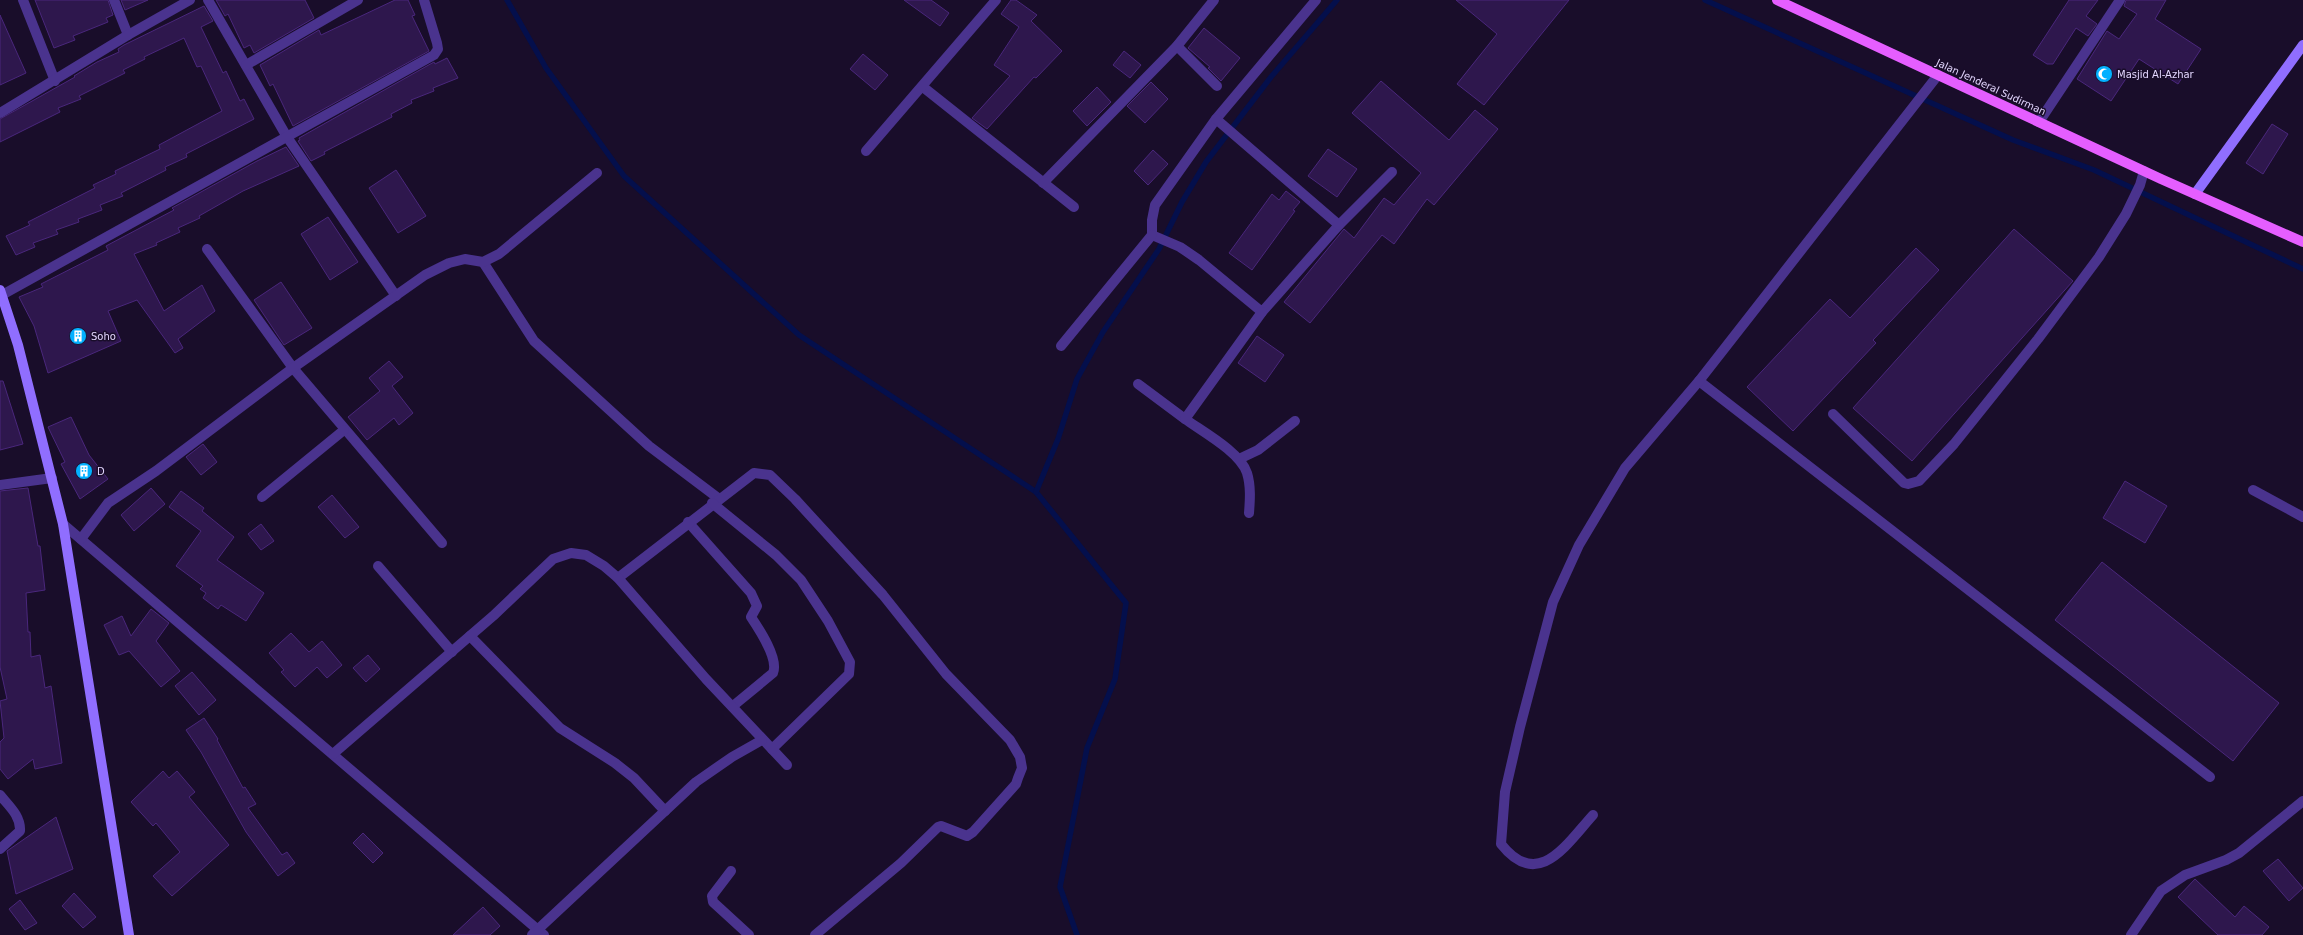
<svg xmlns="http://www.w3.org/2000/svg" width="2303" height="935" viewBox="0 0 2303 935" font-family="'DejaVu Sans',sans-serif">
<style>
.lines{fill:none;stroke-linecap:round;stroke-linejoin:round}
.stream{stroke:#040f4c;stroke-width:5.5}
.building{fill:#2e174d;stroke:#4a277c}
.lane{stroke:#4a338e;stroke-width:10}
.street{stroke:#4a338e;stroke-width:10}
.secondary{stroke:#906eff;stroke-width:10}
.primary{stroke:#e55eff;stroke-width:10}
.labels{text-anchor:middle;dominant-baseline:central;stroke-width:3;stroke-linejoin:round;paint-order:stroke}
.poi-label{font-size:10px;fill:#e4d7ff;stroke:#190d2a;text-anchor:start}
.street-label{font-size:10px;fill:#e4d7ff;stroke:#190d2a}
</style>
<rect width="100%" height="100%" fill="#190d2a"/>
<g class="lines">
<!-- stream -->
<g class="stream">
<path d="M507 0 546 68 624 176 799 335 1036 492 1126 603 1115 679 1087 748 1060 887 1077 935"/>
<path d="M1705 0 2013 140 2094 170 2303 269"/>
<path d="M1036 492 1058 439 1077 379 1103 332 1159 249 1182 202 1206 162 1271 77 1337 0"/>
</g>
</g>
<!-- building -->
<g class="building">
<path d="M35 0H108L113 15 106 18 108 22 73 36 75 40 54 48Z"/>
<path d="M121 0H148L125 10Z"/>
<path d="M216 0H305L314 18 254 53 250 45 244 48 228 14 225 16Z"/>
<path d="M395 0H408L415 15 412 16 429 51 293 126 273 84 270 86 260 65 319 30 321 35Z"/>
<path d="M904 0H931L949 13 940 26Z"/>
<path d="M1011 0H1016L1037 15 1031 21 1062 51 1036 78 1034 77 987 129 972 118 1010 76 994 65 1019 27 1001 14Z"/>
<path d="M1456 0H1569L1484 105 1457 84 1497 34Z"/>
<path d="M2069 0H2098L2086 16 2097 24 2088 36 2076 28 2053 64H2047L2033 55Z"/>
<path d="M2126 0H2166L2155 19 2201 49 2178 84 2139 59 2111 101 2077 79 2107 31 2119 39 2137 14 2124 6Z"/>
<path d="M204 6 213 21 201 27 223 73 226 71 240 101 244 99 254 119 186 154 187 157 165 167 166 170 121 193 123 196 100 205 102 210 78 219 79 222 56 230 58 234 33 243 35 247 16 255 6 236 30 225 28 222 95 188 93 185 116 174 115 171 160 149 159 145 222 111 201 66 197 67 184 38 144 57 145 59 123 70 125 73 79 96 81 99 58 108 60 112 0 142V119L75 77 74 76 97 62 119 52 118 49 124 45Z"/>
<path d="M0 15 26 73 0 85Z"/>
<path d="M1204 28 1240 58 1221 81 1208 68 1210 67 1188 48Z"/>
<path d="M1124 51 1141 65 1130 78 1113 65Z"/>
<path d="M863 54 888 75 875 90 850 69Z"/>
<path d="M447 58 458 78 433 88 434 91 411 100 412 103 391 114 392 117 324 152 325 154 311 161 298 141 300 140 299 138 434 62 435 64Z"/>
<path d="M1381 81 1449 140 1475 110 1498 129 1434 205 1427 199 1394 244 1382 235 1310 323 1284 302 1344 229 1354 238 1384 198 1394 205 1421 173 1352 113Z"/>
<path d="M1151 82 1168 99 1145 123 1127 106Z"/>
<path d="M1097 87 1111 102 1087 126 1073 111Z"/>
<path d="M2272 124 2288 134 2263 174 2246 163Z"/>
<path d="M286 147 299 166 243 191 199 216 200 218 178 228 180 232 156 243 157 245 134 254 164 311 202 285 215 311 178 339 183 348 175 353 137 300 108 311 121 341 48 373 34 326 19 297 43 287 41 284 108 250 106 246 174 210 172 208 257 161Z"/>
<path d="M1328 149 1357 169 1337 197 1308 176Z"/>
<path d="M1153 150 1168 164 1148 185 1134 171Z"/>
<path d="M396 170 426 216 398 233 369 188Z"/>
<path d="M1286 191 1300 202 1293 210 1295 211 1252 270 1229 253 1272 194 1279 200Z"/>
<path d="M328 217 358 262 330 280 301 234Z"/>
<path d="M2014 229 2073 281 1912 461 1853 408Z"/>
<path d="M1916 248 1939 270 1873 340 1876 343 1793 431 1747 387 1830 299 1850 318Z"/>
<path d="M281 282 312 328 284 345 254 300Z"/>
<path d="M1257 336 1284 355 1265 382 1238 363Z"/>
<path d="M389 361 403 377 392 386 413 413 399 425 394 418 367 440 348 417 380 391 369 378Z"/>
<path d="M0 381H3L23 444 0 450Z"/>
<path d="M71 417 89 455 108 479 80 499 61 464 65 462 48 427Z"/>
<path d="M203 444 217 462 201 475 186 457Z"/>
<path d="M2125 481 2167 506 2145 543 2103 518Z"/>
<path d="M28 488 38 546H40L45 590 26 593 28 632H30L31 657 40 655 45 688 51 686 62 763 35 769 33 759 8 779 0 769V742L4 738 0 701 7 699 0 667V491Z"/>
<path d="M151 488 165 504 134 531 121 515Z"/>
<path d="M181 491 204 508 202 511 234 537 217 560 264 593 246 621 221 605 218 609 203 598 206 593 200 589 203 586 176 566 201 531 169 507Z"/>
<path d="M332 495 359 527 345 538 318 507Z"/>
<path d="M261 524 274 541 261 550 248 534Z"/>
<path d="M2102 562 2279 703 2233 761 2055 620Z"/>
<path d="M151 609 169 623 156 641 180 671 161 687 129 651 119 655 104 625 122 616 131 636Z"/>
<path d="M291 633 309 652 322 641 342 665 327 678 317 667 295 687 281 672 284 670 269 653Z"/>
<path d="M368 655 380 669 366 682 353 668Z"/>
<path d="M192 672 216 700 199 715 175 686Z"/>
<path d="M204 718 218 739 217 740 243 788 245 787 256 804 248 808 282 855 287 852 295 863 278 876 246 832 201 752 186 730Z"/>
<path d="M163 771 169 778 177 771 195 792 189 797 229 845 172 896 153 876 180 852 156 823 153 826 131 802Z"/>
<path d="M56 817 73 869 16 894 7 851Z"/>
<path d="M363 833 383 853 373 863 353 843Z"/>
<path d="M2278 859 2303 888 2289 901 2263 871Z"/>
<path d="M2195 879 2235 917 2244 906 2269 927 2262 935H2218L2178 897Z"/>
<path d="M74 893 96 917 83 928 62 906Z"/>
<path d="M20 900 37 923 25 930 9 909Z"/>
<path d="M483 907 500 926 490 935H453Z"/>
</g>
<g class="lines">
<!-- lane -->
<g class="lane">
<path d="M1699 381 2210 777"/>
<path d="M1833 414 1904 483 1908 484 1919 481 1954 444 2038 339 2099 257 2126 214 2140 185 2144 171"/>
<path d="M2253 490 2303 517"/>
<path d="M1593 815C1566 845 1538 891 1501 844L1505 792 1520 727 1553 602 1579 545 1625 468 1699 381 1938 75"/>
</g>
<!-- street -->
<g class="street">
<path d="M23 0 55 81"/>
<path d="M114 0 128 35"/>
<path d="M208 0 287 137 396 296"/>
<path d="M1316 0 1216 119 1155 205 1152 220V235L1180 247 1199 260 1262 312 1339 225 1392 172"/>
<path d="M1177 46 1217 86"/>
<path d="M246 65 358 0"/>
<path d="M923 87 1074 207"/>
<path d="M0 113 128 35 190 0"/>
<path d="M1216 119 1339 225"/>
<path d="M2039 122 2120 0"/>
<path d="M866 151 996 0"/>
<path d="M1043 183 1177 46 1214 0"/>
<path d="M207 249 293 368 442 543"/>
<path d="M483 262 534 341 649 446 718 498"/>
<path d="M2 295 434 55 438 49 437 43 424 0"/>
<path d="M1061 346 1152 235"/>
<path d="M1138 384 1185 419"/>
<path d="M1239 459 1258 450 1295 421"/>
<path d="M0 485 52 478"/>
<path d="M262 497 344 430"/>
<path d="M1249 513C1250 500 1251 486 1247 473 1240 452 1203 432 1185 419L1262 312"/>
<path d="M688 522 751 593 757 606 751 617C759 629 779 659 773 673L733 706"/>
<path d="M63 524 544 935"/>
<path d="M81 539 108 503 156 471 293 368 425 275 449 263 465 259 483 262 499 254 597 173"/>
<path d="M378 566 452 652"/>
<path d="M618 578 754 473 770 475 795 499 883 595 946 674 1010 740 1020 757 1022 768 1018 778 1016 784 973 832 967 836 941 826 938 827 901 863 815 935"/>
<path d="M470 636 560 728 615 763 634 778 665 811"/>
<path d="M772 749 787 765"/>
<path d="M333 754 493 616 553 559 571 553 586 555 604 566 618 578 706 679 772 749 849 674 850 662 828 621 801 580 776 555 712 503"/>
<path d="M0 795C9 806 21 816 20 831L0 849"/>
<path d="M731 871 712 896 713 902 749 935"/>
<path d="M532 935 696 782 732 757 762 740"/>
<path d="M2131 935 2161 891 2185 875 2226 860 2239 853 2303 801"/>
</g>
<!-- secondary -->
<g class="secondary">
<path d="M2195 194 2303 45"/>
<path d="M0 290 18 345 63 524 129 935"/>
</g>
<!-- primary -->
<path class="primary" d="M1777 0 2161 179 2303 242"/>
</g>
<!-- icons -->
<defs>
<g id="mosque-disc" transform="scale(0.9)"><circle r="9.5" fill="#03b0ff" stroke="#190d2a"/><path d="M3.5-4.9A6 6 0 1 0 3.5 4.9A5 5 0 1 1 3.5-4.9Z" fill="#fff"/></g>
<g id="building-disc" transform="scale(0.9)"><circle r="9.5" fill="#03b0ff" stroke="#190d2a"/><path d="M-4-6H4V6H1V3H-1V6H-4ZM-2.5-4.3h1.7v1.8h-1.7ZM.8-4.3h1.7v1.8H.8ZM-2.5-1h1.7V.8h-1.7ZM.8-1h1.7V.8H.8Z" fill="#fff"/></g>
</defs>
<g fill-rule="evenodd">
<use href="#mosque-disc" x="2104" y="74"/>
<use href="#building-disc" x="78" y="336"/>
<use href="#building-disc" x="84" y="471"/>
</g>
<g class="labels">
<!-- poi labels -->
<g class="poi-label">
<text x="2117" y="74">Masjid Al-Azhar</text>
<text x="91" y="336">Soho</text>
<text x="97" y="471">D</text>
</g>
<!-- street labels -->
<g class="street-label">
<text transform="translate(1991 87) rotate(25)">Jalan Jenderal Sudirman</text>
</g>
</g>
</svg>
